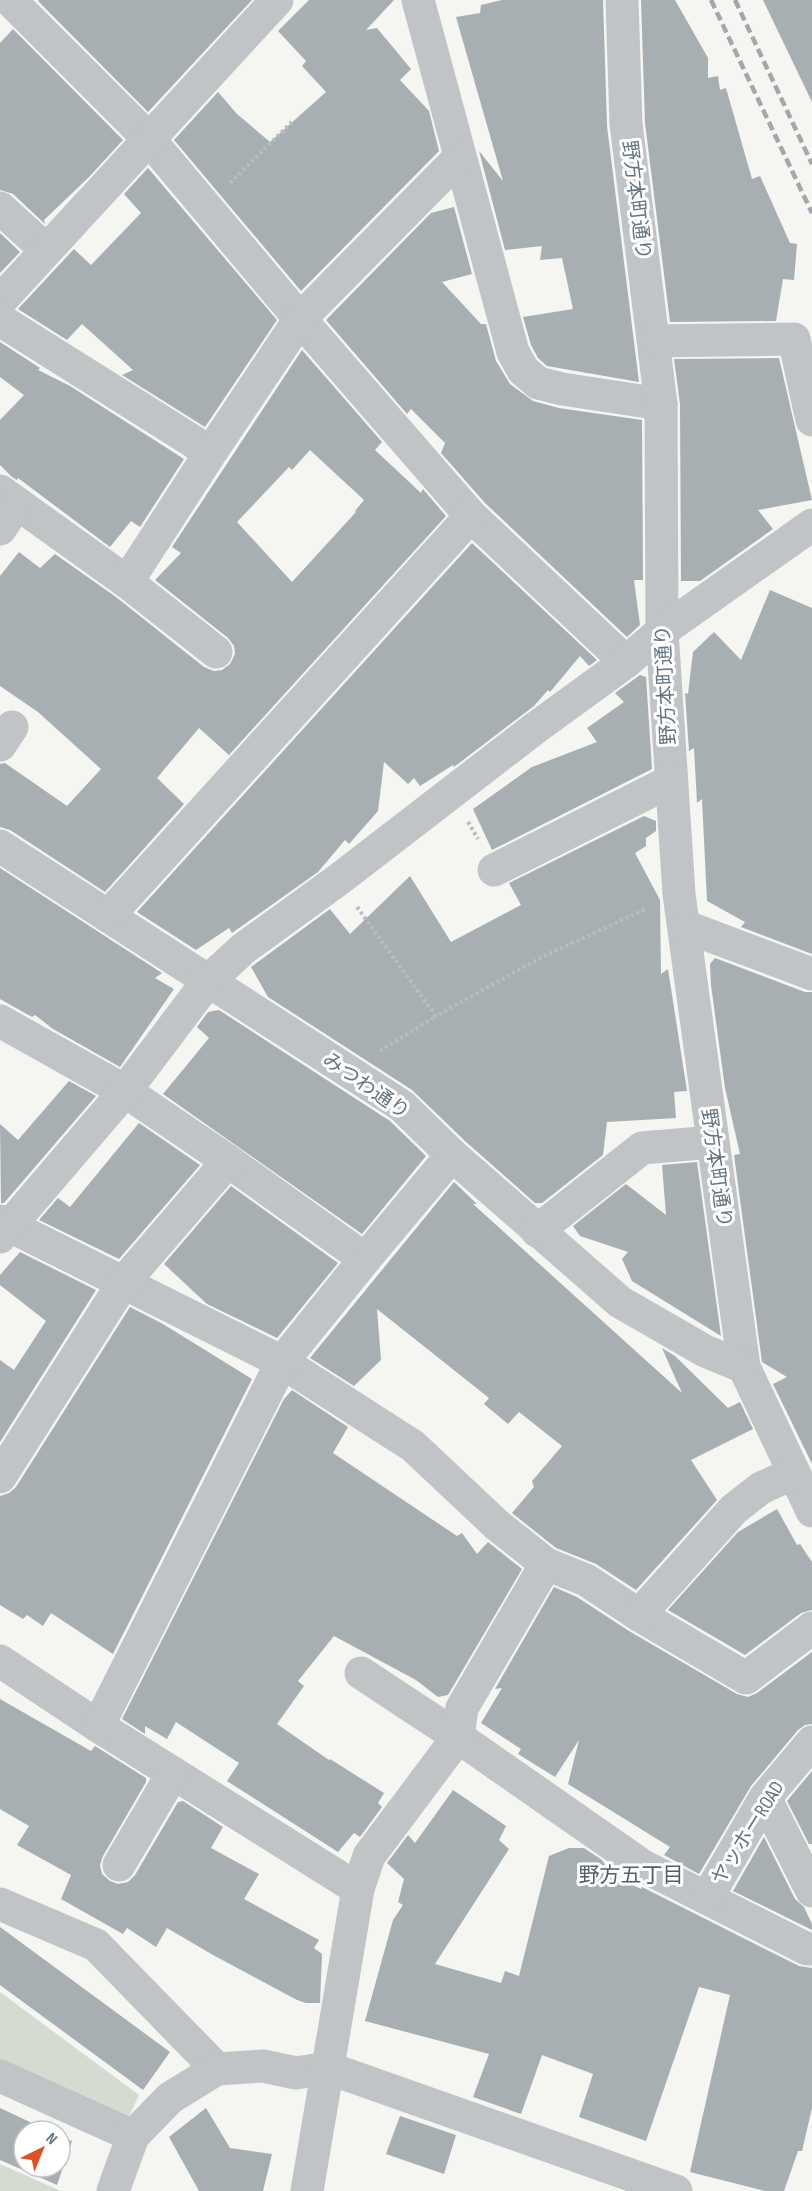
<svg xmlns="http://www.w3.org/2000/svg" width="812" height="2191" viewBox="0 0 812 2191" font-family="'Sofia Sans Condensed','Noto Sans JP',sans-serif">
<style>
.green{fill:#d6dbd2}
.building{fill:#a7afb3;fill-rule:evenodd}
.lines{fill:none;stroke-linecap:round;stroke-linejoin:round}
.path{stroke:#babcbe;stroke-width:4;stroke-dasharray:3 3;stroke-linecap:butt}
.minor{stroke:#c0c4c7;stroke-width:33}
.rail{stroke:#a1a7ac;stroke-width:4.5;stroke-dasharray:9 4.5;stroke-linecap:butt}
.labels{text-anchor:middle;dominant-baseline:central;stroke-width:6;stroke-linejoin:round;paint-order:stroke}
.street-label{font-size:20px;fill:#647581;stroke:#fff}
.neighbourhood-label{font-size:21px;fill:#525e67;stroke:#fff}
</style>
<rect width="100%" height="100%" fill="#f5f5f1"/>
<!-- green -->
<g class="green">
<path d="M0 1992 139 2095 126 2123 0 2064Z"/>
<path d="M0 2164 61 2191H0Z"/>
</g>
<!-- building -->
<g class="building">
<path d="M39 0H252L148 112 38 1Z"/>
<path d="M309 0H394L366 30 377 28 411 69 400 80 429 111 439 151 301 291 174 140 218 92 237 114 270 142 326 92 302 66 306 61 278 31Z"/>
<path d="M502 0H603L607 126 639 382 547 366 538 358 531 345 523 317 573 309 562 258 540 260 542 246 505 250 479 151 503 181 456 17 480 13 481 5Z"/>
<path d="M641 0H675L708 58V78L718 76 720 90 726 88 752 179 760 176 790 243 797 244 794 280 783 279 776 321 670 322 645 123Z"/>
<path d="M763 0H812V102Z"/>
<path d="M13 29 123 140 89 177 44 220 45 224 13 194 0 190V43Z"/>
<path d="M148 168 277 320 205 427 122 375 133 370 82 324 67 340 18 309 74 249 91 265 141 213 124 194Z"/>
<path d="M454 207 472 274 442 282 481 324H486L496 361 510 384 533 401 559 408 642 420 643 580H634L640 625 627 637 485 503 441 453 445 443 411 409 407 414 326 320 431 213Z"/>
<path d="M0 233 20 252 0 273Z"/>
<path d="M0 342 40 368 38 370 70 386 184 459 140 527 131 521 110 547 18 478 17 480 12 477 0 465V420L24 395 0 377Z"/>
<path d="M302 350 382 442 375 450 421 493 423 489 446 516 229 755 199 728 157 778 184 804 105 892 10 830 0 827V764L5 763 67 806 101 769 38 712 0 686V576L19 552 40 568 55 554 116 597 204 667 214 671 222 670 230 664 235 654 234 646 228 638 155 580 181 553 172 547ZM310 450 364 500 355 511 356 512 292 582 237 522 289 467 292 470Z"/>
<path d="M779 358 812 500 758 510 773 529 700 581H681L680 404 674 359Z"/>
<path d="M472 543 597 660 589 666 580 656 550 692 548 690 534 706 454 767 453 765 420 786 414 778 408 784 384 762 378 811 349 844 345 840 318 872 232 933 229 928 196 950 137 912Z"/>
<path d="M770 590 812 608V954L741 927 745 922 707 901 702 799 697 803 694 748 689 751 685 693 688 694 693 652 714 632 741 660Z"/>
<path d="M640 675 646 677 652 769 492 850 473 809 532 767 597 742 587 728 624 702 615 693Z"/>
<path d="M644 816 656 821V831L646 838V846L635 853 660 900 661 974 668 969 687 1091 674 1092 676 1118 607 1122 603 1155 542 1203H535L465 1141 412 1090 268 997 251 967 330 909 350 934 410 876 451 942 521 905 509 883Z"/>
<path d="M0 868 162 973 155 978 174 989 120 1067 53 1029 35 1015 32 1017 0 999Z"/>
<path d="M715 958 805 992H812V1464L773 1384 787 1377 762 1362 734 1155 740 1154 725 1088 711 985 710 964Z"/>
<path d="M219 1010 390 1121 426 1156 362 1234 163 1094 209 1038 197 1027 208 1012Z"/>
<path d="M69 1081 96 1096 4 1203H1L0 1124 18 1140Z"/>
<path d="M139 1123 200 1165 119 1259 39 1220 58 1198 70 1207Z"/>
<path d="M697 1162 721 1336 632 1281 622 1259 628 1252 580 1236 573 1226 626 1184 666 1215 662 1165Z"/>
<path d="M454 1182 477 1204H473L682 1393 662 1348 675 1356 728 1408 740 1402 753 1429 691 1460 717 1500 636 1590 596 1564 556 1548 512 1513 534 1487 532 1481 562 1446 519 1412 508 1424 484 1404 489 1398 377 1309 381 1360 354 1386 310 1358Z"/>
<path d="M231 1186 338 1263 277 1338 207 1304 164 1264Z"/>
<path d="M20 1252 96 1290 0 1442V1360L14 1370 46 1321 0 1285V1275Z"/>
<path d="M130 1307 163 1324 252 1379 113 1654 51 1613 43 1626 27 1615 23 1619 0 1605V1496L9 1493 16 1487Z"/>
<path d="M292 1390 348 1427 333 1453 457 1536 462 1533 477 1554 488 1542 522 1569 448 1695 438 1697 416 1680 334 1636 298 1681 304 1686 277 1724 329 1760 330 1759 384 1793 378 1803 382 1807 360 1837 354 1833 338 1852 227 1781 239 1763 176 1722 167 1739 145 1726V1734L122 1719 284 1399Z"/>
<path d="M777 1509 797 1545 800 1544 812 1562V1610L801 1613 745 1655 668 1610 738 1532Z"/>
<path d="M554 1587 577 1597 629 1631 737 1694 748 1697 757 1693 812 1652V1724L805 1725 798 1730 751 1786 699 1874 664 1855 670 1847 568 1784 579 1740 555 1777 518 1754 521 1749 481 1723 502 1688 495 1689Z"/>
<path d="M0 1699 91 1751 95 1746 146 1778V1782L103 1856 100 1865 102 1874 110 1881 118 1884 128 1882 135 1875 178 1802 183 1801 223 1827 211 1848 259 1874 244 1899 319 1940 314 1948 322 1954 320 2003H306L297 2000 213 1955 167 1928 156 1947 127 1928 123 1934 61 1899 71 1875 17 1845 29 1826 0 1809Z"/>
<path d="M812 1771V1844H809L787 1801Z"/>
<path d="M453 1790 506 1826 499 1840 509 1849 435 1964 501 1983 505 1971 519 1976 549 1856 569 1848H584L602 1860 613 1876 641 1889 642 1887 799 1966 812 1968V2108L802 2151H798L784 2191H765L690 2172 730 1995 699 1987 646 2141 579 2117 593 2074 542 2055 521 2114 473 2097 489 2054 365 2021 393 1920 403 1905 398 1902 404 1879 387 1863 408 1835 415 1843Z"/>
<path d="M764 1837 795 1899 804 1907 812 1924V1930L733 1891Z"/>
<path d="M0 1927 170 2052 143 2090 0 1985Z"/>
<path d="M0 2108 49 2131H24V2167H60V2136L72 2141 57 2185 0 2160Z"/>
<path d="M206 2108 230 2148 272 2154 263 2191H199L169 2137Z"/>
<path d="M400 2116 456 2135 444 2174 386 2154Z"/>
</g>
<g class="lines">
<!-- path -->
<g class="path">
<path d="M230 183 292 122"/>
<path d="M468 822 478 839"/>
<path d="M357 907 436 1016 540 958 646 909"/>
<path d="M380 1051 436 1016"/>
</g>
<!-- minor -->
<g class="minor">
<path d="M10 0 148 138 300 319 471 516 626 662"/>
<path d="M418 0 513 352 523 370 538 383 562 389 661 404"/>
<path d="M622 0 626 124 661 404 662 631 679 894 744 1367 812 1511"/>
<path d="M0 208 46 250"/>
<path d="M0 301 277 0"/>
<path d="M0 320 194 442 209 455"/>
<path d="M654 341 794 339 812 420"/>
<path d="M0 491 127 582 216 652"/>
<path d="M0 529 17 504"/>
<path d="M127 582 209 455 300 319 460 157"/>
<path d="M0 745 12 727"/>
<path d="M0 846 402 1106 452 1155 620 1302 705 1351 744 1367"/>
<path d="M494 870 671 781"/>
<path d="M108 916 471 516"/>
<path d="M684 926 812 974"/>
<path d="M0 1021 125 1091 228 1161 365 1259"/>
<path d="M0 1221 282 1362 413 1446 497 1525 546 1564 586 1580 639 1615 746 1678 812 1628"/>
<path d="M537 1231 642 1148 713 1142"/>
<path d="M0 1237 125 1091 208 981 244 948 338 880 534 729 626 662 662 631 812 525"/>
<path d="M0 1477 123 1283 228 1161"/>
<path d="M639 1615 734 1509 761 1488 794 1473"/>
<path d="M0 1661 98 1726 358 1889"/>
<path d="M361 1673 458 1737 643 1866 807 1949H812"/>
<path d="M98 1726 282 1362 365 1259 452 1155"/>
<path d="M765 1798 812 1891"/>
<path d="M119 1865 173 1773"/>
<path d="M707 1898 765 1798 812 1742"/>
<path d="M0 1904 96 1945 217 2069"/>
<path d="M0 2076 133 2136"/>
<path d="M113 2191 133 2136 170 2098 217 2069 263 2066 296 2073 328 2068 676 2191"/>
<path d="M307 2191 358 1889 369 1856 458 1737 462 1708 546 1564"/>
</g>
<!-- rail -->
<g class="rail">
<path d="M711 0 812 213"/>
<path d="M735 0 812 164"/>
</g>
</g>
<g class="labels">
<!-- street labels -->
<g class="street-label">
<text transform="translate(636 200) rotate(83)">野方本町通り</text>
<text transform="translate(666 685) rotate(-93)">野方本町通り</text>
<text transform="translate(366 1086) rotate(35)">みつわ通り</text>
<text transform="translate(716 1168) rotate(82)">野方本町通り</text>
<text transform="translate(748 1833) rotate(-58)">ヤッホーROAD</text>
</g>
<!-- neighbourhood labels -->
<g class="neighbourhood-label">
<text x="631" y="1875">野方五丁目</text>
</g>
</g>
<!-- north arrow -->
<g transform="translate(42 2149) rotate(43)"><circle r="28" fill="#ffffff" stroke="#c1c8cd" stroke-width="1.5"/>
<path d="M0-4.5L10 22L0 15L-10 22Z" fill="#e04f25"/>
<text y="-9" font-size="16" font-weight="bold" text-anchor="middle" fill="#647581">N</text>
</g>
</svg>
